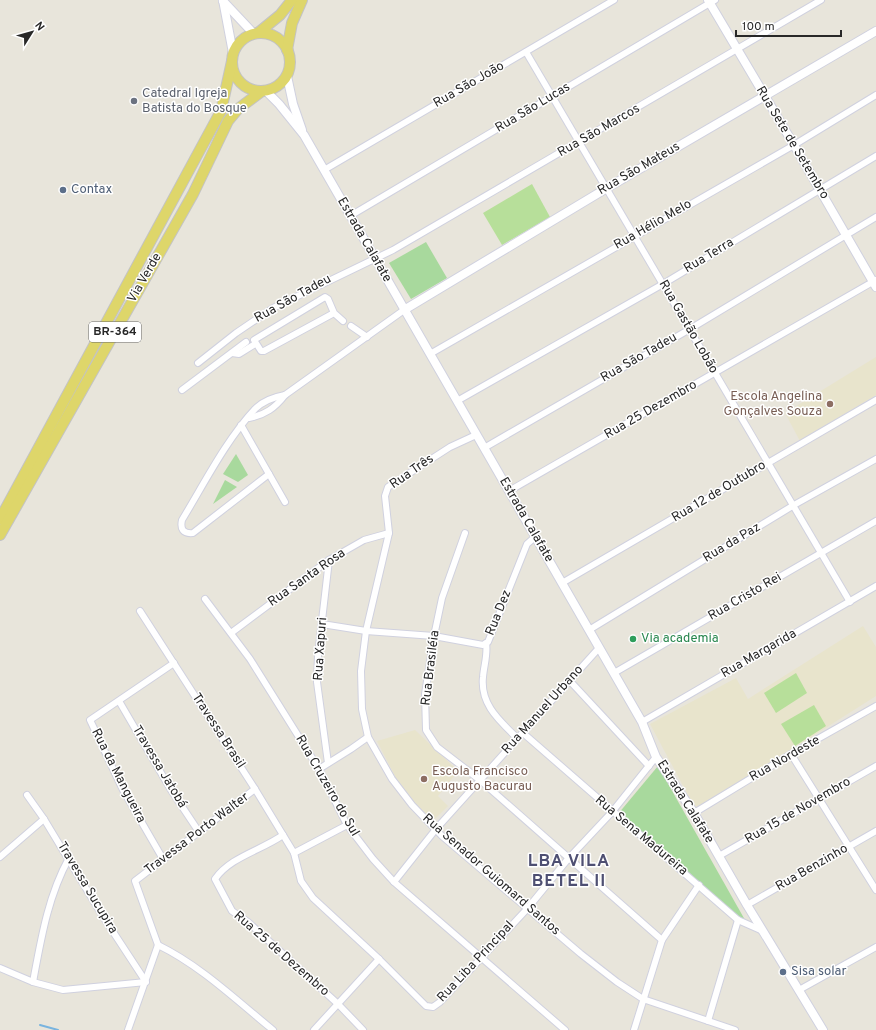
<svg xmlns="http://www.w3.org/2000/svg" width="876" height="1030" viewBox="0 0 876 1030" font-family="Overpass,sans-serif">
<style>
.education{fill:#e8e4cc}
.green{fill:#a8d99d}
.pitch{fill:#b7df9a}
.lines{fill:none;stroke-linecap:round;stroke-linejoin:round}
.stream{stroke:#79b4df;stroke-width:2}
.minor-casing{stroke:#d0d1df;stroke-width:8}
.tertiary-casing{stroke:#d0d1df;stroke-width:10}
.primary-casing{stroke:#c3c3c3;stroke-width:12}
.minor{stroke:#fff;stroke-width:6}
.tertiary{stroke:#fff;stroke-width:8}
.primary{stroke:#ded66a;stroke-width:10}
.worship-dot{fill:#6b7280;stroke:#fff;stroke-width:1.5}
.service-dot{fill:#5c6f8a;stroke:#fff;stroke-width:1.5}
.education-dot{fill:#8d6e63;stroke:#fff;stroke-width:1.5}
.leisure-dot{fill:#2e9e5b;stroke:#fff;stroke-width:1.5}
.labels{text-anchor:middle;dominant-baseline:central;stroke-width:3;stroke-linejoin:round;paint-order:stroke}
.shield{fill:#fff;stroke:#686868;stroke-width:1}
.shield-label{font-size:12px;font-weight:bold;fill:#282828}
.street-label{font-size:13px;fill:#282828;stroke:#fff}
.worship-label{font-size:13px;fill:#5b616d;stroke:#fff;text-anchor:start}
.service-label{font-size:13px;fill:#4e5e75;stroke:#fff;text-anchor:start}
.education-label{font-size:13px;fill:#785e54;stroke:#fff;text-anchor:end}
.leisure-label{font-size:13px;fill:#27864d;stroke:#fff;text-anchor:start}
.district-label{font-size:17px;font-weight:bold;letter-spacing:1px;fill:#4e4f72;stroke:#fff}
</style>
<rect width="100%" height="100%" fill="#e8e5db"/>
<!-- education -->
<g class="education">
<path d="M876 357V395L800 441 785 413Z"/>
<path d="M863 626 876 647V696L696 810 650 724 736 678 748 699Z"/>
<path d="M415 730 458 771 438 796 448 806 432 822 400 786 377 741Z"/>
</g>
<!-- green -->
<g class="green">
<path d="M426 242 447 278 411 299 389 263Z"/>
<path d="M236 454 248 475 238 482 223 474Z"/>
<path d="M225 480 237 487 213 504Z"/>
<path d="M658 766 745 920 736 917 618 814Z"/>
</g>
<!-- pitch -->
<g class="pitch">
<path d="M532 184 550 217 502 245 483 213Z"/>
<path d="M796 673 807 693 776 713 764 693Z"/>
<path d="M814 705 826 726 795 746 781 724Z"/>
</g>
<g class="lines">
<!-- stream -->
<path class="stream" d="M40 1025 58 1030"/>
<!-- minor casing -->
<g class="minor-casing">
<g id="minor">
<path d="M526 52 850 602"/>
<path d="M324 170 614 0"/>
<path d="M350 216 715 0"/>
<path d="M334 313 264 351H261L254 340 325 297 328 299 334 313 343 321"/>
<path d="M351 326 367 337"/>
<path d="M232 353 239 354 255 344"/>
<path d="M430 354 794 145 876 95"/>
<path d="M198 363 236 333 273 308 393 250 821 0"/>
<path d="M182 390 246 342"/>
<path d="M457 401 663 284 876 156"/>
<path d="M249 418C265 415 275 408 285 395L404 310"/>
<path d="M241 425 285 502"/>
<path d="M476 435 450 447 388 487 385 496 389 533 366 631 361 671 362 709 368 737 392 779 412 805 442 836 581 954 617 982 643 999 735 1030"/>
<path d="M484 448 690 329 876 217"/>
<path d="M269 474 193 533C183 534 180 529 182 520 204 484 226 440 255 409 263 401 274 397 285 395"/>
<path d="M509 491 876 280"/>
<path d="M465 533 442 598 434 636 425 694 426 730 437 747 480 780 662 940"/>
<path d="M562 583 876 400"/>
<path d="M205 599 250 659 319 769 347 825 373 859 394 882 565 1030"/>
<path d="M140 611 255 789 294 853 301 881 313 898 379 959 426 1006 433 1007 440 1002 527 909 568 859 612 812 656 757"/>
<path d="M322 624 366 631 434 636 483 645 488 642 527 544 535 537"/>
<path d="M589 630 794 505 876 459"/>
<path d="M231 633 329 560 364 540 389 533"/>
<path d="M486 643C488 654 484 665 483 677 480 705 500 721 518 739"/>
<path d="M614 673 876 521"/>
<path d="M569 680 649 766"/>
<path d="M119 701 171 790 199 832"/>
<path d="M642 722 876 586"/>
<path d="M523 733 738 920 763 931"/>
<path d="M791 754 876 890"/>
<path d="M328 763 317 682 318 655 329 560"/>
<path d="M319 769 351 749 368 737"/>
<path d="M694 813 791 754 876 706"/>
<path d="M283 835C262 850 230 857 215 879L232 911 248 922 338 1004 363 1030"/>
<path d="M294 853 347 825"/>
<path d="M719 856 876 766"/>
<path d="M0 857 44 819"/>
<path d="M163 859 123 790 90 720 174 663"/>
<path d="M394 882 436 829 599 648"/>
<path d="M747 905 876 831"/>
<path d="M158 945 135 881 255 789"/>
<path d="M158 945C201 966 236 1000 273 1030"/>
<path d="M0 968 33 982 63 990 146 982 102 915 44 819 27 795"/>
<path d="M33 982C41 939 48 896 69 858"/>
<path d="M799 990 876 947"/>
<path d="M708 1021 738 920"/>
<path d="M128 1030 158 945"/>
<path d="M314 1030 379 959"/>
<path d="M634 1030 662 940 699 885"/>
</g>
</g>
<!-- tertiary casing -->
<g class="tertiary-casing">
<g id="tertiary">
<path d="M223 0 233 53"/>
<path d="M708 0 794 145 876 287"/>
<path d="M223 1 254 34"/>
<path d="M287 76 293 104 302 130"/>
<path d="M266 91 279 104 304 135 642 722 656 757 694 813 747 905 823 1030"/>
<path d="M404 310 607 188 876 31"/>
</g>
</g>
<!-- primary casing -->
<g class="primary-casing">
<g id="primary">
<path d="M258 33 280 15 292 0"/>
<circle cx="261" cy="62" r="29"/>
<path d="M287 50 292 23 302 0"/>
<path d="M0 519 221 111 232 61"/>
<path d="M0 535 193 194 228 121 238 109 262 91"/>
</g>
</g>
<!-- minor -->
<use href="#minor" class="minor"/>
<!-- tertiary -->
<use href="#tertiary" class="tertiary"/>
<!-- primary -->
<use href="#primary" class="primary"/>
</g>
<!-- markers -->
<circle class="worship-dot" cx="134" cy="101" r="4"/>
<g class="service-dot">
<circle cx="63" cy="190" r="4"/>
<circle cx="783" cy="972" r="4"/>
</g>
<g class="education-dot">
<circle cx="830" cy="404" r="4"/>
<circle cx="424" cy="779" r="4"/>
</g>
<circle class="leisure-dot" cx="633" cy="639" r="4"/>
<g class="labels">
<!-- shield labels -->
<rect class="shield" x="89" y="322" width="52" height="20" rx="3"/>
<g class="shield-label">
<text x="115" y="332">BR-364</text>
</g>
<!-- street labels -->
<g class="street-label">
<text transform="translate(469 85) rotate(-30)">Rua São João</text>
<text transform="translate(533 108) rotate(-31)">Rua São Lucas</text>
<text transform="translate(599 131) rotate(-30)">Rua São Marcos</text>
<text transform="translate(792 143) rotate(59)">Rua Sete de Setembro</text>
<text transform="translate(639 169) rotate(-30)">Rua São Mateus</text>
<text transform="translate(653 225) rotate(-30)">Rua Hélio Melo</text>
<text transform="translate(364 240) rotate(60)">Estrada Calafate</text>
<text transform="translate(709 256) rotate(-31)">Rua Terra</text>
<text transform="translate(145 278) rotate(-60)">Via Verde</text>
<text transform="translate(293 299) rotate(-29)">Rua São Tadeu</text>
<text transform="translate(688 327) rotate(60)">Rua Gastão Lobão</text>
<text transform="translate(639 358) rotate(-30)">Rua São Tadeu</text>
<text transform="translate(651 410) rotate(-30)">Rua 25 Dezembro</text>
<text transform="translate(412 472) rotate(-35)">Rua Três</text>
<text transform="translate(719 492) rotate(-31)">Rua 12 de Outubro</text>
<text transform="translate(526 520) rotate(60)">Estrada Calafate</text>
<text transform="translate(732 543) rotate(-31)">Rua da Paz</text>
<text transform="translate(307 578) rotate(-35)">Rua Santa Rosa</text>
<text transform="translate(745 597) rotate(-30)">Rua Cristo Rei</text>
<text transform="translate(499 613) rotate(-68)">Rua Dez</text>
<text transform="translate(321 649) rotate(-86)">Rua Xapuri</text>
<text transform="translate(759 654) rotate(-30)">Rua Margarida</text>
<text transform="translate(431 668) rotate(-83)">Rua Brasiléia</text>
<text transform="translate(543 710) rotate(-48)">Rua Manuel Urbano</text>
<text transform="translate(218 731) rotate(57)">Travessa Brasil</text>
<text transform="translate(785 759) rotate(-30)">Rua Nordeste</text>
<text transform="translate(159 767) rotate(59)">Travessa Jatobá</text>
<text transform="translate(118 776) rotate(63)">Rua da Mangueira</text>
<text transform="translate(327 786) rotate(60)">Rua Cruzeiro do Sul</text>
<text transform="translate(685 802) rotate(58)">Estrada Calafate</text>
<text transform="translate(798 811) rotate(-30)">Rua 15 de Novembro</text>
<text transform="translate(197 834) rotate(-37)">Travessa Porto Walter</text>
<text transform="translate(641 836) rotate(40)">Rua Sena Madureira</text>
<text transform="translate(812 868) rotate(-30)">Rua Benzinho</text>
<text transform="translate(491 875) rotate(41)">Rua Senador Guiomard Santos</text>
<text transform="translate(87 888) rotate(59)">Travessa Sucupira</text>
<text transform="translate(281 954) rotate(41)">Rua 25 de Dezembro</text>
<text transform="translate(476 962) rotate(-47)">Rua Liba Principal</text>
</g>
<!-- worship labels -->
<g class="worship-label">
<text x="142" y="94">Catedral Igreja<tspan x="142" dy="15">Batista do Bosque</tspan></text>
</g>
<!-- service labels -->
<g class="service-label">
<text x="71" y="190">Contax</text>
<text x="791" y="972">Sisa solar</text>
</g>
<!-- education labels -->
<g class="education-label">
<text x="822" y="397">Escola Angelina<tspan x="822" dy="15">Gonçalves Souza</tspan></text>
<text x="432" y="772" text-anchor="start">Escola Francisco<tspan x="432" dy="15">Augusto Bacurau</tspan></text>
</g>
<!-- leisure labels -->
<g class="leisure-label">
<text x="641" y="639">Via academia</text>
</g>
<!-- district labels -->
<g class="district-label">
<text x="569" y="862">LBA VILA<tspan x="569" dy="20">BETEL II</tspan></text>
</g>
</g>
<!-- north arrow -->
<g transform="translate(32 32) rotate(53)" stroke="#ffffff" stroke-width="3" paint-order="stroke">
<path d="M0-3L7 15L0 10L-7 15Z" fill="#282828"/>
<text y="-6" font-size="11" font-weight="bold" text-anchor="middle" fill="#282828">N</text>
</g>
<!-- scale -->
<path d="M736 30v6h105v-6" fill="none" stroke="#282828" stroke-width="2"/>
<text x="742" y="30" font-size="12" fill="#282828" stroke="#ffffff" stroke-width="3" paint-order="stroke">100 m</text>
</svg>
